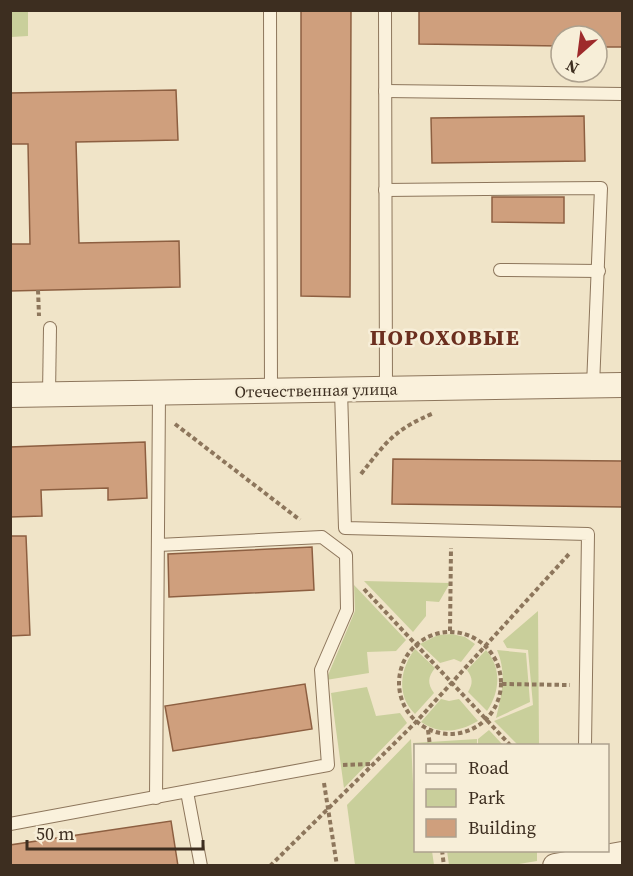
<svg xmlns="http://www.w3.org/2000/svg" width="633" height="876" viewBox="0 0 633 876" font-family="'Source Serif 4',serif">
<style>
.green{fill:#c9cf9b}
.building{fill:#cf9f7d;stroke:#8d5f41;stroke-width:1.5}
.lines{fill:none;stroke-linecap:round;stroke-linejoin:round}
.service-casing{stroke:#8d765c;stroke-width:14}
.minor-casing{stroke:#8d765c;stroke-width:26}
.path{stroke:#8d765c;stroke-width:4;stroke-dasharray:4.5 3;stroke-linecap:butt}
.service{stroke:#faf1dc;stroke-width:12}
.minor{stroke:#faf1dc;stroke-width:24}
.labels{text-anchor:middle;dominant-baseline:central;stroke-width:5;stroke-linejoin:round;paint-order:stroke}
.street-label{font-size:16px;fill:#3d2e20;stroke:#f7eed8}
.district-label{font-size:22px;font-weight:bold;letter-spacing:1.5px;fill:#6b2e1e;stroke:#f7eed8}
</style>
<rect width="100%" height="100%" fill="#f0e4c8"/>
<!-- green -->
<g class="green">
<path d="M10 11H28V36L11 37Z"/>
<path d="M364 581 450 583 439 602 426 601V616L413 632Z"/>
<path d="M354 585 406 640 396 651 367 652 369 673 326 680 355 611Z"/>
<path d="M538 611 539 745H518L494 721 533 705 528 650 507 648 503 641Z"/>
<path d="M452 634 465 637 475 644 461 662 454 659 440 663 420 644 438 635Z"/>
<path d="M415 649 435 668C428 677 427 683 434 693L415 714C396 695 400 669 415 649Z"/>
<path d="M486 650C502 668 500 692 487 711L468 692C473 684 473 678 467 670Z"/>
<path d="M497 650 526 653 530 702 496 718C502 693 507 674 497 650Z"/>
<path d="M367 687 376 716 400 713 407 723 344 788 331 693Z"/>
<path d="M441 699 449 701 459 699 478 721C459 732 440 735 421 722Z"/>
<path d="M489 730 503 745H478V739Z"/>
<path d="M411 739 416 850 432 851 434 865H355L347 805Z"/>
<path d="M477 739V745L416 746 415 788 413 743Z"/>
<path d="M447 851H537V861L513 865H449Z"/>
</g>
<!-- building -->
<g class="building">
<path d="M301 10H351L350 297 301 296Z"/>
<path d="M419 10H622V47H597V36H561V46L419 44Z"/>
<path d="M176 90 178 140 76 142 79 243 179 241 180 287 10 291V244H30L28 144H10V93Z"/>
<path d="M584 116 585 161 432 163 431 118Z"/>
<path d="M492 197H564V223L492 222Z"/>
<path d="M145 442 147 498 108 500V488L41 490 42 516 10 517V447Z"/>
<path d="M393 459 622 461V507L392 504Z"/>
<path d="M10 536H26L30 635 10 636Z"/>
<path d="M312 547 314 590 169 597 168 554Z"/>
<path d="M305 684 312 729 173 751 165 706Z"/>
<path d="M171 821 178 866H10V845Z"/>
</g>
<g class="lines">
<!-- service casing -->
<g class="service-casing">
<g id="service">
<path d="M270 10 271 391"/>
<path d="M385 10 386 389"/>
<path d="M385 91 622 94"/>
<path d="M385 190 601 188 593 386"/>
<path d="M500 270 599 271"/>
<path d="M341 390 345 528 588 534 585 746"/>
<path d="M49 394 50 328"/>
<path d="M187 792 201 866"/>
<path d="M156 798 159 393"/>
<path d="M10 824 328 765 321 670 347 610 346 555 322 537 158 545"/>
</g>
</g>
<!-- minor casing -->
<g class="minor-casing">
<g id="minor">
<path d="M10 395 622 385"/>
<path d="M555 866 622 854"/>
</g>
</g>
<!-- path -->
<g class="path">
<path d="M38 290 39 316"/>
<path d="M175 424 300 520"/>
<path d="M361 474C386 442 395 429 434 413"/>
<path d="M364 589 511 746"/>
<path d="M450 631 451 548"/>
<circle cx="450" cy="683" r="51"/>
<path d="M502 684 570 685"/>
<path d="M428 730 430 746"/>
<path d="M343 765 372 764"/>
<path d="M324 783 337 866"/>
<path d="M442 850 444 866"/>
<path d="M270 866 416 722 569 554"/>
</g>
<!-- service -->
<use href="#service" class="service"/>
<!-- minor -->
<use href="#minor" class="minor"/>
</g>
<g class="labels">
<!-- street labels -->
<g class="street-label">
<text transform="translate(316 390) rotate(-1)">Отечественная улица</text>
</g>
<!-- district labels -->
<g class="district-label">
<text x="445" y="337">ПОРОХОВЫЕ</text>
</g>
</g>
<!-- border -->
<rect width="633" height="876" fill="none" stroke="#3d2e20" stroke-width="24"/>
<!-- legend -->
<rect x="414" y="744" width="195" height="108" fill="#f7eed8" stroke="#ada18e" stroke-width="1.5"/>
<rect x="426" y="764" width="30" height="9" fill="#faf1dc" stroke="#ada18e" stroke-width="1.5"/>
<text x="468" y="774" font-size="18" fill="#3d2e20">Road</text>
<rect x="426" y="789" width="30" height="18" fill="#c9cf9b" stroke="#ada18e" stroke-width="1.5"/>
<text x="468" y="804" font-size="18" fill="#3d2e20">Park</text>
<rect x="426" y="819" width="30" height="18" fill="#cf9f7d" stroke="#ada18e" stroke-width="1.5"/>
<text x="468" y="834" font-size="18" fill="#3d2e20">Building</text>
<!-- north arrow -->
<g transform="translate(579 54) rotate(208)"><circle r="28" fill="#f7eed8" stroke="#ada18e" stroke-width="1.5"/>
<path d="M0-4.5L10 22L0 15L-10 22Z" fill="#9e2a2b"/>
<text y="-9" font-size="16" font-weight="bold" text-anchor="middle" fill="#3d2e20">N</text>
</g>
<!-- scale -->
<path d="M27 840v9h176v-9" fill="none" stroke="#3d2e20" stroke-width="3"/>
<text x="36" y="840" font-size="18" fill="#3d2e20" stroke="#f7eed8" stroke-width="4.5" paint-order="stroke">50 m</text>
</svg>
